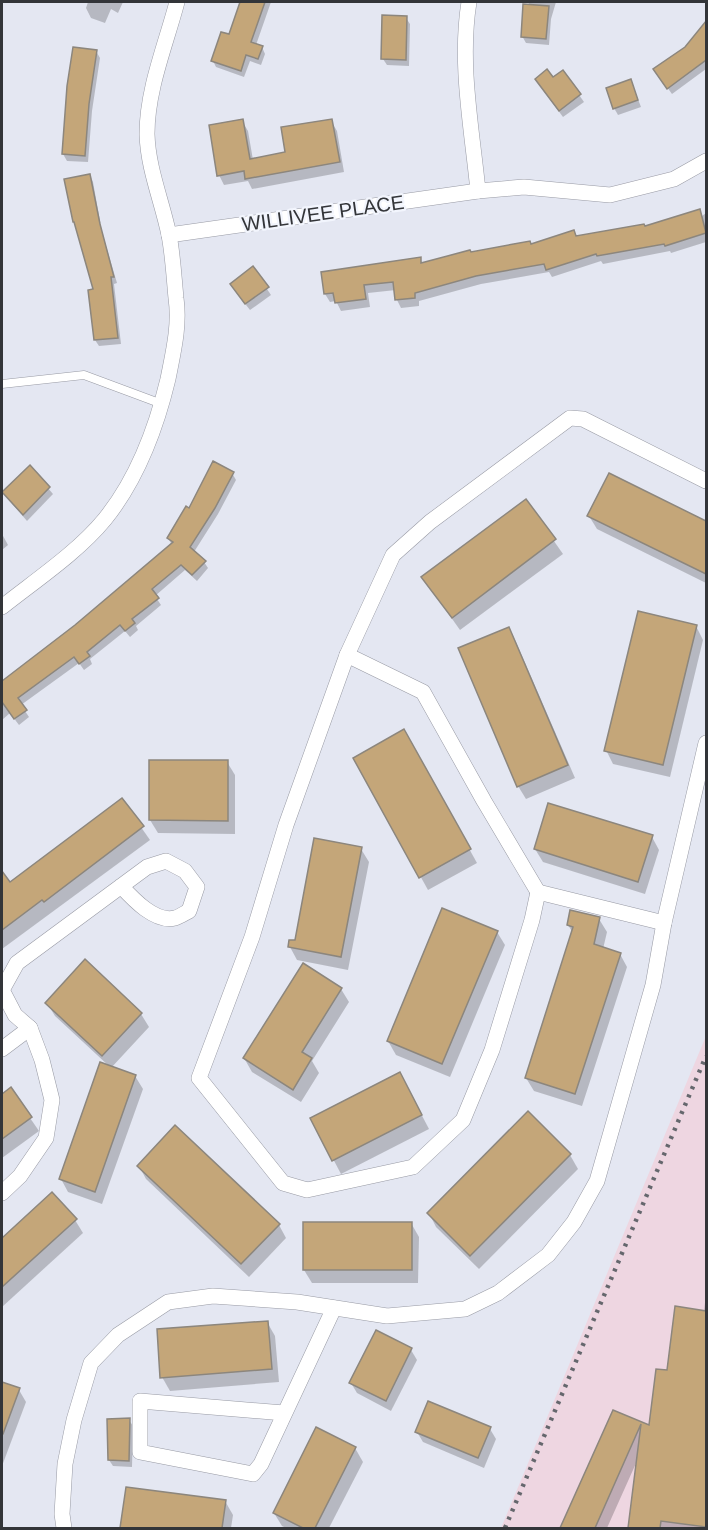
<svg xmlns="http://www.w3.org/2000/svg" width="708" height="1530" viewBox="0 0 708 1530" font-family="Helvetica,sans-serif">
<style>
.commercial{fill:#eed6e1}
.shadow{fill:#0003}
.building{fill:#c4a679;stroke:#8c867d;stroke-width:1.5}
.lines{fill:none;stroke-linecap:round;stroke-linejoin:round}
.lane-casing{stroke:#989aa4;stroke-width:9}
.street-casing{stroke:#989aa4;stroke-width:16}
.lane{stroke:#fff;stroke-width:8}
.street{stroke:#fff;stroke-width:15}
.rail{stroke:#65676d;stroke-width:4.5;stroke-dasharray:3 6;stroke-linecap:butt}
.labels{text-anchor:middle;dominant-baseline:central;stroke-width:4.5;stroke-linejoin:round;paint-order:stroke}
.street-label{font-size:20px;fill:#333539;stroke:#f2f5fd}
</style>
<rect width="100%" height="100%" fill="#e4e7f2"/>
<!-- commercial -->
<path class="commercial" d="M706 1036V1528H501Z"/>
<!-- shadow -->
<g class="shadow">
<path d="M88 2H123L118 13 111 9 105 23 91 18 86 8Z"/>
<path d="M242 2H271L256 45 262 47 265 54 261 65 250 61 244 77 216 67 213 61 230 36Z"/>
<path d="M529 2H556L551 19 549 45 526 43 522 36Z"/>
<path d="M406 18 410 24 409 66 387 65 383 59Z"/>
<path d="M706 24V69L672 94 659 76Z"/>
<path d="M96 51 100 58 92 111 88 162 67 161 63 154 68 86Z"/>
<path d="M563 72 584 102 563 117 540 86Z"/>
<path d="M631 81 641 107 618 115 614 108Z"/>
<path d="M242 121 248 131 253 160 287 154 331 121 337 131 344 172 252 189 248 181 224 185 219 175Z"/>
<path d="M90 175 93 182 102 232 117 283 114 284 121 344 99 346 95 340 90 291 95 290Z"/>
<path d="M699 211 702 216 706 213V242L671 253 670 251 603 264 601 261 552 277 549 272 481 284 419 301V306L401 308 397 300 396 290 368 293 370 307 341 311 336 301 330 302 325 294 323 273 420 259 423 264 470 253 645 228Z"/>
<path d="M253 268 271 295 250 310 235 291Z"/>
<path d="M30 467 53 494 27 521 3 493Z"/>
<path d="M232 473 236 480 218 514 194 552 204 562 208 568 197 581 185 570 155 596 161 605 136 626 138 630 130 637 125 631 90 659 92 664 84 670 79 663 21 705 29 717 19 725 10 713 2 720V683L76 626 172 545 168 538 190 510Z"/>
<path d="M609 475 706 523V583L597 529 589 516Z"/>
<path d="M526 501 563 554 460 630 423 578Z"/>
<path d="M2 534 8 545 2 550Z"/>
<path d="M696 626 703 640 670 777 613 764 606 750Z"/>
<path d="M509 628 516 642 575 778 526 799 518 786Z"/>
<path d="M404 731 477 863 428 890 355 758Z"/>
<path d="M227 762 235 775V834L158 833 150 820Z"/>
<path d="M122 800 150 840 2 949V888Z"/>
<path d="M652 837 659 850 645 894 543 862 535 849Z"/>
<path d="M361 849 369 862 348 970 297 960 290 947 296 942Z"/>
<path d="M599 919 607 932 603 949 620 954 627 967 582 1106 534 1091 526 1078 573 933 568 925Z"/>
<path d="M497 932 505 945 450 1077 396 1055 388 1041Z"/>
<path d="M303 965 341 989 349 1002 312 1061 319 1073 301 1102 252 1072 244 1058Z"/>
<path d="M47 1003 141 1014 149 1027 111 1068 135 1076 143 1089 102 1204 68 1192 61 1179 110 1067 55 1016Z"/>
<path d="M407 1087 429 1129 341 1174 312 1119Z"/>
<path d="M10 1089 39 1131 2 1158V1095Z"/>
<path d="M528 1113 570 1155 578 1169 479 1269 436 1227 429 1213Z"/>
<path d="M139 1166 279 1225 286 1238 249 1277 146 1179Z"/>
<path d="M52 1194 75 1220 83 1233 2 1307V1240Z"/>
<path d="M411 1223 419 1237 418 1283H312L304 1270Z"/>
<path d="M706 1293V1528H629L637 1461 607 1528H565L563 1526 614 1412 650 1427 704 1312Z"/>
<path d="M267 1322 275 1336 279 1382 170 1391 162 1377Z"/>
<path d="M411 1350 417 1360 391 1411 357 1393 351 1383Z"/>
<path d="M2 1383 19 1390 26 1402 2 1466Z"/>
<path d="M129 1420 133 1426 132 1467 113 1466 109 1460Z"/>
<path d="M490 1429 496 1439 484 1468 423 1442 417 1432Z"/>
<path d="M355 1448 363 1462 329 1528H286L282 1526 274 1513Z"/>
<path d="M127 1489 225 1501 233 1515 231 1528H122Z"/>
</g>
<!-- building -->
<g class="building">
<path d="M240 2H265L251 42 263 46 258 59 246 55 241 71 211 61 221 32 229 34Z"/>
<path d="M523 4 549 6 546 39 521 37Z"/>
<path d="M382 15 407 16 406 60 381 59Z"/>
<path d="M706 21V60L667 89 653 69 685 47Z"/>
<path d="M73 47 97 50 89 104 85 156 62 154 67 86Z"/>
<path d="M547 69 553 77 563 70 581 94 559 111 535 79Z"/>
<path d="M631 79 638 100 613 109 606 88Z"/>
<path d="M243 119 250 159 285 152 281 127 332 119 340 162 245 179 244 171 217 176 209 125Z"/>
<path d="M90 174 100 224 114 277H111L118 338 94 340 88 290 93 289 74 222H73L64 179Z"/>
<path d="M700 209 706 233 665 246 664 244 597 256 596 254 546 270 544 264 476 276 415 293V298L395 300 393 282 364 285 366 299 335 303 333 293 324 294 321 272 421 257V263L470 250 471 252 530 241 531 244 574 230 576 236 644 224 645 226Z"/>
<path d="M253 266 269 287 245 304 230 284Z"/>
<path d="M213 461 234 472 215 508 190 547 206 561 192 575 181 565 152 589 159 598 132 619 135 623 125 631 120 625 87 652 90 656 79 664 74 657 18 698 27 710 14 719 2 702V681L75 625 173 542 167 538 186 506 189 508Z"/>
<path d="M30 465 50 487 23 515 2 492Z"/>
<path d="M609 473 706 521V574L587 516Z"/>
<path d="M526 499 556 539 452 618 421 577Z"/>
<path d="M638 611 697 625 663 765 604 751Z"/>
<path d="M509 627 568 765 517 787 458 648Z"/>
<path d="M404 729 471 849 419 878 353 758Z"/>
<path d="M149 760H228V821L149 820Z"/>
<path d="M122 798 144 826 44 902 42 900 2 930V871L10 882Z"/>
<path d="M548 803 653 835 638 882 534 849Z"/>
<path d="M314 838 362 847 341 957 288 947 289 940H295Z"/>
<path d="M442 908 498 931 442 1064 387 1041Z"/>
<path d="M570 910 600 917 594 944 621 953 575 1094 525 1078 573 927 567 925Z"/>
<path d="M85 959 142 1013 102 1056 45 1003Z"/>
<path d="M303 963 342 988 302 1052 312 1058 293 1090 243 1058Z"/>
<path d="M100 1062 136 1075 95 1192 59 1179Z"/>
<path d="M400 1072 422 1115 332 1161 310 1118Z"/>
<path d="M11 1087 32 1117 2 1139V1094Z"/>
<path d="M528 1111 571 1154 470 1256 427 1213Z"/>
<path d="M175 1125 280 1224 241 1264 137 1166Z"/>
<path d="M52 1192 77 1219 2 1287V1238Z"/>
<rect x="303" y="1222" width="109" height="48"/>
<path d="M675 1306 706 1311V1527L661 1521 660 1528H628L641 1424 595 1528H560L613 1410 649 1425 656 1369 667 1370Z"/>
<path d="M268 1321 272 1369 160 1378 157 1329Z"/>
<path d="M376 1330 412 1348 386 1401 349 1383Z"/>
<path d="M2 1382 20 1388 3 1434H2Z"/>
<path d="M428 1401 491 1427 478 1458 415 1432Z"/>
<path d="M130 1418 129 1461 108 1460 107 1419Z"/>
<path d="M316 1427 356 1447 315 1528H303L273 1513Z"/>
<path d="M126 1487 226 1500 222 1528H120Z"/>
</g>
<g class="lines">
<!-- lane casing -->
<g class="lane-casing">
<path id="lane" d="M2 384 84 375 162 404"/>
</g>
<!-- street casing -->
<g class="street-casing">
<g id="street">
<path d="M469 2C459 64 472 129 478 191L524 187 610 195 674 179 706 161"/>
<path d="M169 235 478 191"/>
<path d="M2 607C36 580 78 552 105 519 138 478 156 429 168 379 173 353 180 326 176 298 174 278 173 256 169 235 162 201 148 169 147 134 147 89 166 44 177 2"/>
<path d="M347 655 423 692 484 801 538 892"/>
<path d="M664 923 538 892 532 920 492 1050 463 1120 413 1167 307 1190 283 1183 199 1078 252 937 286 825 347 655 393 555 430 522 570 418 583 419 706 481"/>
<path d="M2 1049 30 1028"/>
<path d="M2 1193 20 1176 46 1138 52 1100 42 1060 30 1028 15 1015 2 990 17 963 147 867 166 861 185 871 197 887 189 911C185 913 179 917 175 918 155 923 133 899 121 886"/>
<path d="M284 1413 140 1401V1452L253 1474 261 1464 334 1308"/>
<path d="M64 1528 62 1514 65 1464 74 1420 91 1363 118 1335 168 1302 213 1296 297 1302 387 1316 465 1309 498 1293 548 1255 574 1222 597 1181 653 985 664 923 706 743"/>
</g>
</g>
<!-- lane -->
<use href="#lane" class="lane"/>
<!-- street -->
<use href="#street" class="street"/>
<!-- rail -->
<path class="rail" d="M505 1528 706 1056"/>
</g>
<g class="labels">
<!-- street labels -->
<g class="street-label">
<text transform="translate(323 213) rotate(-8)">WILLIVEE PLACE</text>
</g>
</g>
<!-- border -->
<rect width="708" height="1530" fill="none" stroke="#333539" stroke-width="6"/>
</svg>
